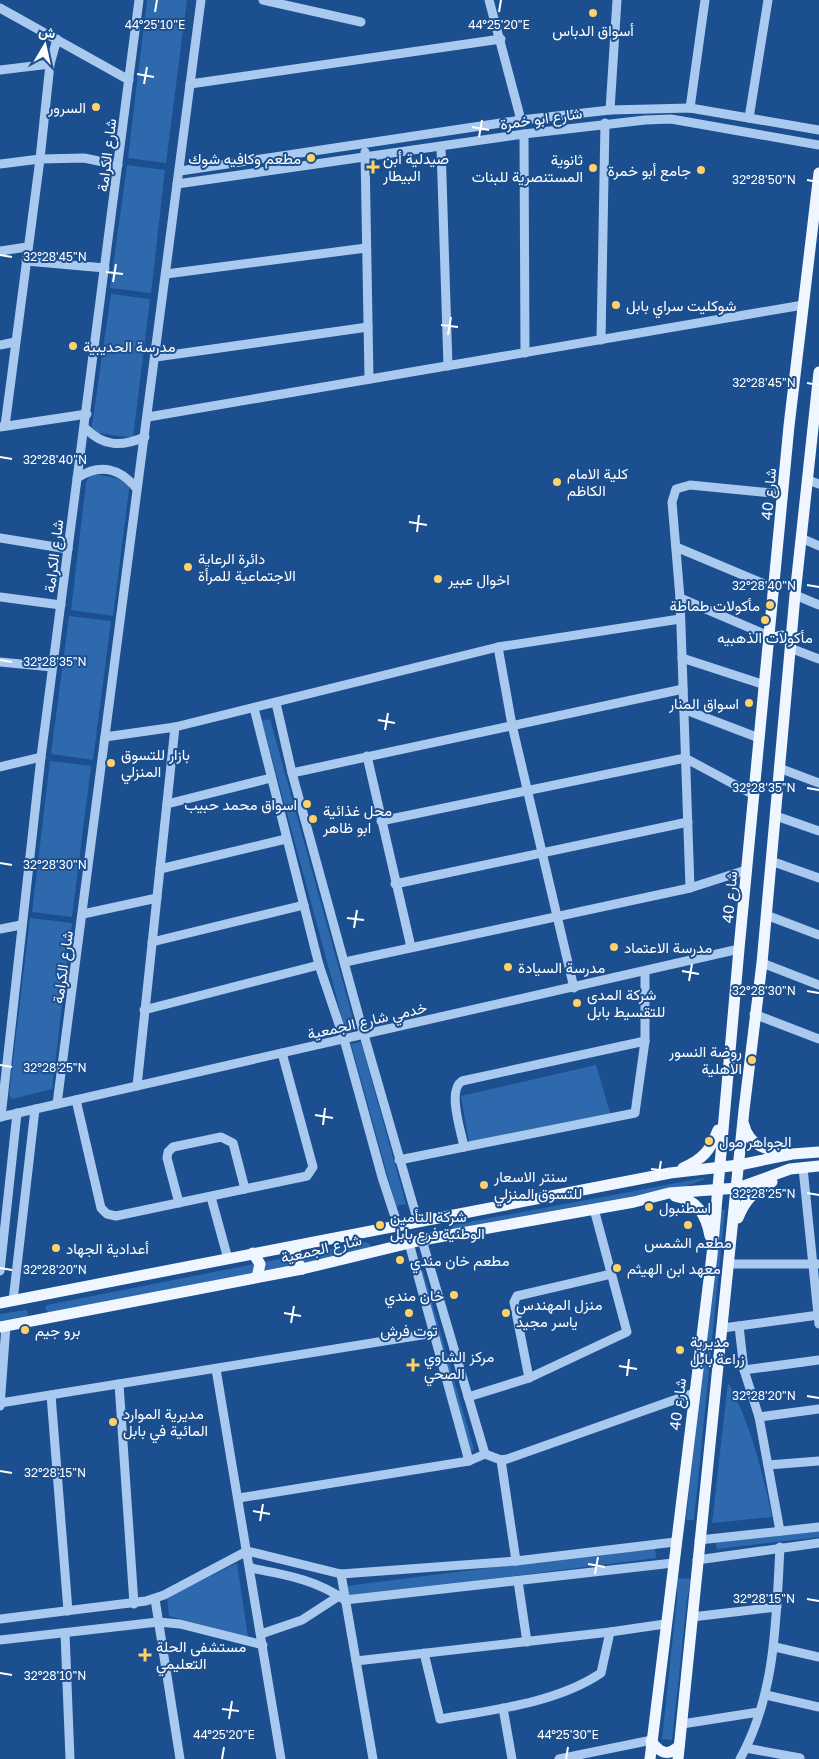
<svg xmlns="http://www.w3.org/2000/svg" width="819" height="1759" viewBox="0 0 819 1759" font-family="'Golos Text',Vazirmatn,sans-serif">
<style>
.green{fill:#2e69ad}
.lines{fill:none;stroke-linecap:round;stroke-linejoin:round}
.minor{stroke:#a9c9ee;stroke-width:9}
.major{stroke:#f0f6ff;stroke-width:11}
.ticks{fill:none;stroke:#fff;stroke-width:2}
.poi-dot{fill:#ffd166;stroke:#1b4f8f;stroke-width:2}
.labels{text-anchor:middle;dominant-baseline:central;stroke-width:4;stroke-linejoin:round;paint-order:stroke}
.poi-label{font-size:15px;fill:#fff;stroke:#1b4f8f;text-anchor:start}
.street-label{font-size:15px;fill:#fff;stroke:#1b4f8f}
.ticks-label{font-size:12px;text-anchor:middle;fill:#fff;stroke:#1b4f8f;stroke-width:4;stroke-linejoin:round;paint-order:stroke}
</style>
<rect width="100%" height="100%" fill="#1b4f8f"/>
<!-- green -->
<g class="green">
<path d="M147 0H187L166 163 128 158Z"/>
<path d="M127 165 165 170 151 293 110 288Z"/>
<path d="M111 294 150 299 133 438 91 432Z"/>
<path d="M94 474 121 479 129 484V490L113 616 71 610 86 483 90 475Z"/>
<path d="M69 616 111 621 93 760 51 754Z"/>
<path d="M270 719 356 1030 346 1032 262 721Z"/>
<path d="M50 761 91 766 72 917 32 912Z"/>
<path d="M30 918 72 923 52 1089 12 1099 9 1094Z"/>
<path d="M361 1042 406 1204 396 1206 351 1044Z"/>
<path d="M596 1065 611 1116 469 1143 461 1096Z"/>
<path d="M703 1178 705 1179 669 1193 451 1232 453 1225Z"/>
<path d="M718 1210H725L694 1520H686Z"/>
<path d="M366 1242 371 1245 370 1250 49 1313 45 1308 47 1305Z"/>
<path d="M423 1271 474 1450 467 1452 415 1273Z"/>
<path d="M26 1310 28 1312 27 1317 0 1322V1314Z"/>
<path d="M728 1382C751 1425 762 1470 772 1517L712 1523Z"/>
<path d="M819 1526V1537L717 1549 715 1540Z"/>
<path d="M655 1547 656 1558 348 1597 346 1586Z"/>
<path d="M237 1563 248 1637 169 1616 167 1597Z"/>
<path d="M677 1578 691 1579 687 1600 672 1740 662 1739 677 1598Z"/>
</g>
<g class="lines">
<!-- minor -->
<g class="minor">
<path d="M263 0 361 22"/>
<path d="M489 0 521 120"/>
<path d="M0 8 129 80"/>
<path d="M0 70 50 64"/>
<path d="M190 84 501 39"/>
<path d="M690 108 705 0"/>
<path d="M610 110 617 0"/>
<path d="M749 118 768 0"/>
<path d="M524 134 525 353"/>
<path d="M441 147 448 366"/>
<path d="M365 152 369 379"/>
<path d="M0 164 40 159 84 158 118 165"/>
<path d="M180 171 521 120 610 110 690 108 819 130"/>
<path d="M177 184 524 134 645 120 671 119 819 145"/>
<path d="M0 251 27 247"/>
<path d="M26 261 105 268"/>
<path d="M166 274 366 248"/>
<path d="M601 340 605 123"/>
<path d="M0 345 15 342"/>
<path d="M156 357 368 327"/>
<path d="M148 417 803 305"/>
<path d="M5 426 40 159 50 64 57 39"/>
<path d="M0 427 87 414"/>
<path d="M85 428C104 447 121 447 145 437"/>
<path d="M77 478C100 463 120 468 136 488"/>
<path d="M808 480 819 484"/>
<path d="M0 538 68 549"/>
<path d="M801 538 819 546"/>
<path d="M676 547 774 588"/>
<path d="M795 595 819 605"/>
<path d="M0 597 61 605"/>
<path d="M680 598 769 636"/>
<path d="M498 647 512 725 574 988"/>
<path d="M790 648 819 659"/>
<path d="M682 658 765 685"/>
<path d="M0 662 52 667"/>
<path d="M276 703 292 773 364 1035 418 1222"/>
<path d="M254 708 319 965 344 1039 382 1177 398 1226"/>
<path d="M683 709 759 738"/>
<path d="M105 737 175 727 498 647 680 619"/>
<path d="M367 756 411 947"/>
<path d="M0 767 41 757"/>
<path d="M779 768 819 783"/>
<path d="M292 773 683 689"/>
<path d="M167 804 271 778"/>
<path d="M776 816 819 831"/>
<path d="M381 821 685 758 754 795"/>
<path d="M771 861 819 878"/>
<path d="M160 869 286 839"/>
<path d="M395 884 688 822"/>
<path d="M690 888 680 598 672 502 676 489 690 485 782 494"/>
<path d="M83 914 157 898"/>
<path d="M766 915 819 935"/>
<path d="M0 929 21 925"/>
<path d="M152 942 304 905"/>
<path d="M345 962 690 888 746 870"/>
<path d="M762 963 819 985"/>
<path d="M144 1010 319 965"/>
<path d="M754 1014 819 1039"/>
<path d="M137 1086 175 727"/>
<path d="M76 1100 101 1208 107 1214 116 1216 307 1176 313 1167 282 1053"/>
<path d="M57 1104 201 0"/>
<path d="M0 1117 739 949"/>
<path d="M1 1117 41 757 139 0"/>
<path d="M464 1147C461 1131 447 1090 462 1081L645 1041"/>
<path d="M399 1160 635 1113 645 1041V971"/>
<path d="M803 1168 819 1324"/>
<path d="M211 1197 228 1259"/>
<path d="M179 1203 167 1158 168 1152 173 1147 221 1137 233 1143 245 1189"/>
<path d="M422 1240 485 1454"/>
<path d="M409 1243 469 1461"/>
<path d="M728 1264H819"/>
<path d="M0 1271 17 1113"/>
<path d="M13 1301 35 1109"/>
<path d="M739 1326 744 1370 759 1417 780 1531"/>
<path d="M723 1328 819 1315"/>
<path d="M216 1369 281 1759"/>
<path d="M744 1370 819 1360"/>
<path d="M529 1378 514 1302 517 1296 611 1274"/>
<path d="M119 1384 134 1604"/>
<path d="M51 1395 68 1611"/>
<path d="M468 1397 529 1378 627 1332 594 1209"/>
<path d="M0 1403 434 1333"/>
<path d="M0 1406 6 1326"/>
<path d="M759 1417 819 1409"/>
<path d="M501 1460 516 1561"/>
<path d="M768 1465 819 1461"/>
<path d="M239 1498 469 1461 485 1454 501 1460 507 1459 694 1393"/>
<path d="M699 1540 819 1527"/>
<path d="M697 1560 819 1543"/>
<path d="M251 1568C286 1575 314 1579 345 1600L673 1563"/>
<path d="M341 1574 373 1759"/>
<path d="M518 1581 527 1642"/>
<path d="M155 1599 180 1759"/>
<path d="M692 1617 777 1607"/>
<path d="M0 1619 146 1601 164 1595 247 1551 341 1574 516 1561 675 1542"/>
<path d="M65 1633 70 1759"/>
<path d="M261 1634 302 1620 339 1596"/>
<path d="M0 1640 158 1622 180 1624 263 1645"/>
<path d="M775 1647 819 1657"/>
<path d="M424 1653 440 1719C492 1710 557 1703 601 1673L610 1632"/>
<path d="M356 1661 610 1632 665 1624"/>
<path d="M766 1695 819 1707"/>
<path d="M503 1708 512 1759"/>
<path d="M682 1724 759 1712"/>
<path d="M746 1748 800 1758"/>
<path d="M559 1759 652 1740"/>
<path d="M740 1759C776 1694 776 1620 780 1547"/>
</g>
<!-- major -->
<g class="major">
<path d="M769 639 782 636 791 642"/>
<path d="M744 1125C749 1146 767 1150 785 1152"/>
<path d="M683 1168C703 1159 710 1151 718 1130"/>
<path d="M675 1196C697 1200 706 1214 710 1236"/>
<path d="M738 1218C745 1200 755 1190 772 1182"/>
<path d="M296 1246 295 1258 302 1269"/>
<path d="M253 1253 260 1264 257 1277"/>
<path d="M0 1303 670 1173 739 1165 792 1154 819 1152"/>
<path d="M0 1327 302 1269 422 1240 634 1202 669 1193 738 1188 790 1169 819 1166"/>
<path d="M651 1741C660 1753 668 1757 679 1746"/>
<path d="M650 1759 712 1255 739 949 789 426 819 173"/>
<path d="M678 1759 744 1110 762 963 795 595 819 372"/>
</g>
</g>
<!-- ticks -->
<path class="ticks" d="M155 12 157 0M499 12 501 0M137 74 154 77M144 84 147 67M472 127 489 130M479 137 482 120M807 180 819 182M0 255 12 257M106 272 123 274M113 282 116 264M441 325 458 327M448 335 451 317M807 383 819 385M0 457 12 459M409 522 427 525M417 532 419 515M807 585 819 587M0 660 12 662M378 720 395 723M385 730 388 713M807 788 819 790M0 863 12 865M347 918 364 920M354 928 357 910M682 971 699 974M689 981 692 964M807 991 819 993M0 1065 12 1067M315 1115 333 1118M323 1125 325 1108M651 1169 668 1171M658 1179 661 1161M807 1193 819 1195M0 1268 12 1270M284 1313 301 1316M291 1323 294 1306M619 1366 637 1369M627 1376 629 1359M807 1396 819 1398M0 1471 12 1473M253 1511 270 1514M260 1521 263 1504M588 1564 605 1567M595 1574 598 1557M807 1599 819 1601M0 1673 12 1675M222 1709 239 1711M229 1719 232 1701M222 1759 224 1747M566 1759 568 1747"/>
<!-- markers -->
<g class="poi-dot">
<circle cx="593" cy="13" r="5"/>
<circle cx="96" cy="107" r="5"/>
<circle cx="311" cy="158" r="5"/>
<path d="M370.5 159.5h5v5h5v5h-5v5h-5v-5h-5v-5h5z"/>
<circle cx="593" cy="168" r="5"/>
<circle cx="701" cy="170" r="5"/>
<circle cx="616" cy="305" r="5"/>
<circle cx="73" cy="346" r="5"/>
<circle cx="557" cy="482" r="5"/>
<circle cx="188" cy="567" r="5"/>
<circle cx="438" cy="579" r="5"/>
<circle cx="770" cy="605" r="5"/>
<circle cx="765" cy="620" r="5"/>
<circle cx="749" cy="703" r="5"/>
<circle cx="111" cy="763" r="5"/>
<circle cx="307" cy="804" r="5"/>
<circle cx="313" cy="819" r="5"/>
<circle cx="614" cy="947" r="5"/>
<circle cx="508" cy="967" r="5"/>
<circle cx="577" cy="1003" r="5"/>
<circle cx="752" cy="1060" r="5"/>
<circle cx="709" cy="1141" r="5"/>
<circle cx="484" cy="1185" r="5"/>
<circle cx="649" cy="1207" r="5"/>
<circle cx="380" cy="1225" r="5"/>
<circle cx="688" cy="1225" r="5"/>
<circle cx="56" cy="1248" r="5"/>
<circle cx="400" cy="1260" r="5"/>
<circle cx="617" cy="1268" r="5"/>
<circle cx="454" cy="1295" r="5"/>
<circle cx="409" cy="1313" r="5"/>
<circle cx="506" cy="1313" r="5"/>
<circle cx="25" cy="1330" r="5"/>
<circle cx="680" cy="1350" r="5"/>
<path d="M410.5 1357.5h5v5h5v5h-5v5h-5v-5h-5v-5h5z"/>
<circle cx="113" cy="1422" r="5"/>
<path d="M142.5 1647.5h5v5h5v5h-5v5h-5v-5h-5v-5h5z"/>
</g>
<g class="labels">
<!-- poi labels -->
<g class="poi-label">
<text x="593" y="30" text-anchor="middle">أسواق الدباس</text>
<text x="86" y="107" text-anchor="end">السرور</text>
<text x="301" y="158" text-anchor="end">مطعم وكافيه شوك</text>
<text x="383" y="158">صيدلية أبن<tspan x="383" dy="17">البيطار</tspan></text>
<text x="583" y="159" text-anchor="end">ثانوية<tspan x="583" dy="17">المستنصرية للبنات</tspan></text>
<text x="691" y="170" text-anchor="end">جامع أبو خمرة</text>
<text x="626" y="305">شوكليت سراي بابل</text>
<text x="83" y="346">مدرسة الحديبية</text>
<text x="567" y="473">كلية الامام<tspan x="567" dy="17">الكاظم</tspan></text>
<text x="198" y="558">دائرة الرعاية<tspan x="198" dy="17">الاجتماعية للمرأة</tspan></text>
<text x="448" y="579">اخوال عبير</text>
<text x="760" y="605" text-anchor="end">مأكولات طماطة</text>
<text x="765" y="637" text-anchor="middle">مأكولات الذهبيه</text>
<text x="739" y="703" text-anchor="end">اسواق المنار</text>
<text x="121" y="754">بازار للتسوق<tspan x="121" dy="17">المنزلي</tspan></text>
<text x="297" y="804" text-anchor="end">اسواق محمد حبيب</text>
<text x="323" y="810">محل غذائية<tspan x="323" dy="17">ابو ظاهر</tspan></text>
<text x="624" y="947">مدرسة الاعتماد</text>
<text x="518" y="967">مدرسة السيادة</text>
<text x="587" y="994">شركة المدى<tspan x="587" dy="17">للتقسيط بابل</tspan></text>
<text x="742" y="1051" text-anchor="end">روضة النسور<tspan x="742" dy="17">الاهلية</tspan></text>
<text x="719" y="1141">الجواهر مول</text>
<text x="494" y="1176">سنتر الاسعار<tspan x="494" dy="17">للتسوق المنزلي</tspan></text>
<text x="659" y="1207">اسطنبول</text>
<text x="390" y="1216">شركة التأمين<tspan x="390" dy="17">الوطنية فرع بابل</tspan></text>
<text x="688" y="1242" text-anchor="middle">مطعم الشمس</text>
<text x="66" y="1248">أعدادية الجهاد</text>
<text x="410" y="1260">مطعم خان مندي</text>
<text x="627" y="1268">معهد ابن الهيثم</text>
<text x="444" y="1295" text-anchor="end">خان مندي</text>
<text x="516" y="1304">منزل المهندس<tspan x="516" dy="17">ياسر مجيد</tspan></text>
<text x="35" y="1330">برو جيم</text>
<text x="409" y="1330" text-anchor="middle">توت فرش</text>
<text x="690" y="1341">مديرية<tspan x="690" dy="17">زراعة بابل</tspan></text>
<text x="424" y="1356">مركز الشاوي<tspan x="424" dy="17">الصحي</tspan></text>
<text x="123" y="1413">مديرية الموارد<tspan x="123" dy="17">المائية في بابل</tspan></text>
<text x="156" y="1646">مستشفى الحلة<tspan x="156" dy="17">التعليمي</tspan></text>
</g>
<!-- street labels -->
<g class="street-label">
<text transform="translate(541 118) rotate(-8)">شارع ابو خمرة</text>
<text transform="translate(106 155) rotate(-83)">شارع الكرامة</text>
<text transform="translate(768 494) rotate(-85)">شارع 40</text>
<text transform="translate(53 556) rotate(-83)">شارع الكرامة</text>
<text transform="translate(729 897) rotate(-85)">شارع 40</text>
<text transform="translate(62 967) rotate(-82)">شارع الكرامة</text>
<text transform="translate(367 1020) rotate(-13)">خدمي شارع الجمعية</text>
<text transform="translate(321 1248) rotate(-13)">شارع الجمعية</text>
<text transform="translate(677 1404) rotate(-83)">شارع 40</text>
</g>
</g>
<g class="ticks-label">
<text x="499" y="29">44°25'20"E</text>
<text x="155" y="29">44°25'10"E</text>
<text x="764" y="184">32°28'50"N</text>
<text x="55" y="261">32°28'45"N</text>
<text x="764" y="387">32°28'45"N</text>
<text x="55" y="464">32°28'40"N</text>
<text x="764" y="590">32°28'40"N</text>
<text x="55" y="666">32°28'35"N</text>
<text x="764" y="792">32°28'35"N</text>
<text x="55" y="869">32°28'30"N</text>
<text x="764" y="995">32°28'30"N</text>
<text x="55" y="1072">32°28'25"N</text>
<text x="764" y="1198">32°28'25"N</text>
<text x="55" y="1274">32°28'20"N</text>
<text x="764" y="1400">32°28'20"N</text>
<text x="55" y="1477">32°28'15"N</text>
<text x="764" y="1603">32°28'15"N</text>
<text x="55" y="1680">32°28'10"N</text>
<text x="224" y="1739">44°25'20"E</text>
<text x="568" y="1739">44°25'30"E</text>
</g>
<!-- north arrow -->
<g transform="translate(45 45) rotate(9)" stroke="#1b4f8f" stroke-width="4" paint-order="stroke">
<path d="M0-4L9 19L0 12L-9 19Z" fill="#ffffff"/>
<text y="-8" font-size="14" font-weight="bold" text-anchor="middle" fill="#ffffff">ش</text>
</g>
</svg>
